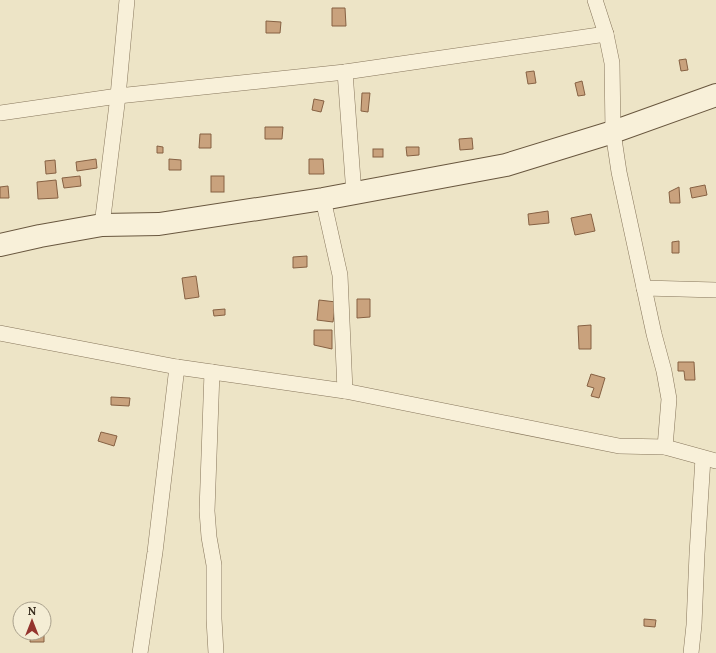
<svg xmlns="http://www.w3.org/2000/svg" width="716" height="653" viewBox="0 0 716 653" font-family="Lora,serif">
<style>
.building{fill:#c9a27d;stroke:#866143}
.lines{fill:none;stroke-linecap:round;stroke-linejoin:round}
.street-casing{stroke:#87765c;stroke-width:16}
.secondary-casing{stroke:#69573f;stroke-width:24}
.street{stroke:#f8f0d9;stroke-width:15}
.secondary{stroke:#f8f0d9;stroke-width:22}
</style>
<rect width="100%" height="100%" fill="#ede4c6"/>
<!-- building -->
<g class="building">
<path d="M332 8H345L346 26H332Z"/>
<path d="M266 21 281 22 280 33H266Z"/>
<path d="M686 59 688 70 681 71 679 60Z"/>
<path d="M534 71 536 83 528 84 526 72Z"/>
<path d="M582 81 585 95 578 96 575 83Z"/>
<path d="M362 93H370L368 112 361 111Z"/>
<path d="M314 99 324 101 321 112 312 110Z"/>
<path d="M265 127H283L282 139H265Z"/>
<path d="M200 134H211V148H199Z"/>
<path d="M472 138 473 149 460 150 459 139Z"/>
<path d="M157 146 163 147V153H157Z"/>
<path d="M406 147H419V155L407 156Z"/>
<rect x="373" y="149" width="10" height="8"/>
<path d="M96 159 97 168 77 171 76 162Z"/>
<path d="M169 159 181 160V170H169Z"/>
<path d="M309 159H323L324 174H309Z"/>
<path d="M55 160 56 173 46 174 45 161Z"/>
<path d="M80 176 81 186 64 188 62 178Z"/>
<rect x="211" y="176" width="13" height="16"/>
<path d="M56 180 58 198 38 199 37 182Z"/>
<path d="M705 185 707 195 692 198 690 188Z"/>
<path d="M8 186 9 198H0V187Z"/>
<path d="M679 187 680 203H670L669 192Z"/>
<path d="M548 211 549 223 529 225 528 214Z"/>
<path d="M591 214 595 231 575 235 571 218Z"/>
<path d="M679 241V253H672V242Z"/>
<path d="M307 256V267L293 268V257Z"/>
<path d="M196 276 199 297 185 299 182 278Z"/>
<path d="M357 299H370V317L357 318Z"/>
<path d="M319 300 336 302 333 322 317 320Z"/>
<path d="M225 309V315L214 316 213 310Z"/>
<path d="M591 325V349H579L578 326Z"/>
<path d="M314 330H332V349L314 345Z"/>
<path d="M678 362H694L695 380H685L684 371H678Z"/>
<path d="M591 374 605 378 599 398 591 396 594 388 587 386Z"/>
<path d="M111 397 130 398 129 406 111 405Z"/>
<path d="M101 432 117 436 114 446 98 441Z"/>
<path d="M644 619 656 620 655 627 644 626Z"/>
<path d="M31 634 44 635V642H30Z"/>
</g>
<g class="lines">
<!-- street casing -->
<g class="street-casing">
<g id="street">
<path d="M595 0 606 34 612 63 613 132 619 172 654 334 664 371 669 399 665 447"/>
<path d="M345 72 354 194"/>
<path d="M0 113 118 96 345 72 606 34"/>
<path d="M323 199 340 275 345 391"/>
<path d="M102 225 118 96 127 0"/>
<path d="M644 288 716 290"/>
<path d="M0 333 177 367 345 391 619 446 665 447 716 461"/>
<path d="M212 372 207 511 209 537 214 565V619L216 653"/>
<path d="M140 653 155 552 177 367"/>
<path d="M691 653 694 625 697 554 703 458"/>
</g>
</g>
<!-- secondary casing -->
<g class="secondary-casing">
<path id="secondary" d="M0 245 40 236 102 225 159 224 323 199 506 165 613 132 716 95"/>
</g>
<!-- street -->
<use href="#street" class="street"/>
<!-- secondary -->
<use href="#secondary" class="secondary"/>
</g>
<!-- north arrow -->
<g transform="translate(32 621)"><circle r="19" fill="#f4edd5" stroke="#a9a08c"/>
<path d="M0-3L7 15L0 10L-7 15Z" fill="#94342e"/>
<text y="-6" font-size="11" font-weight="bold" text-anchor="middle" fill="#382d1f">N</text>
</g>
</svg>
